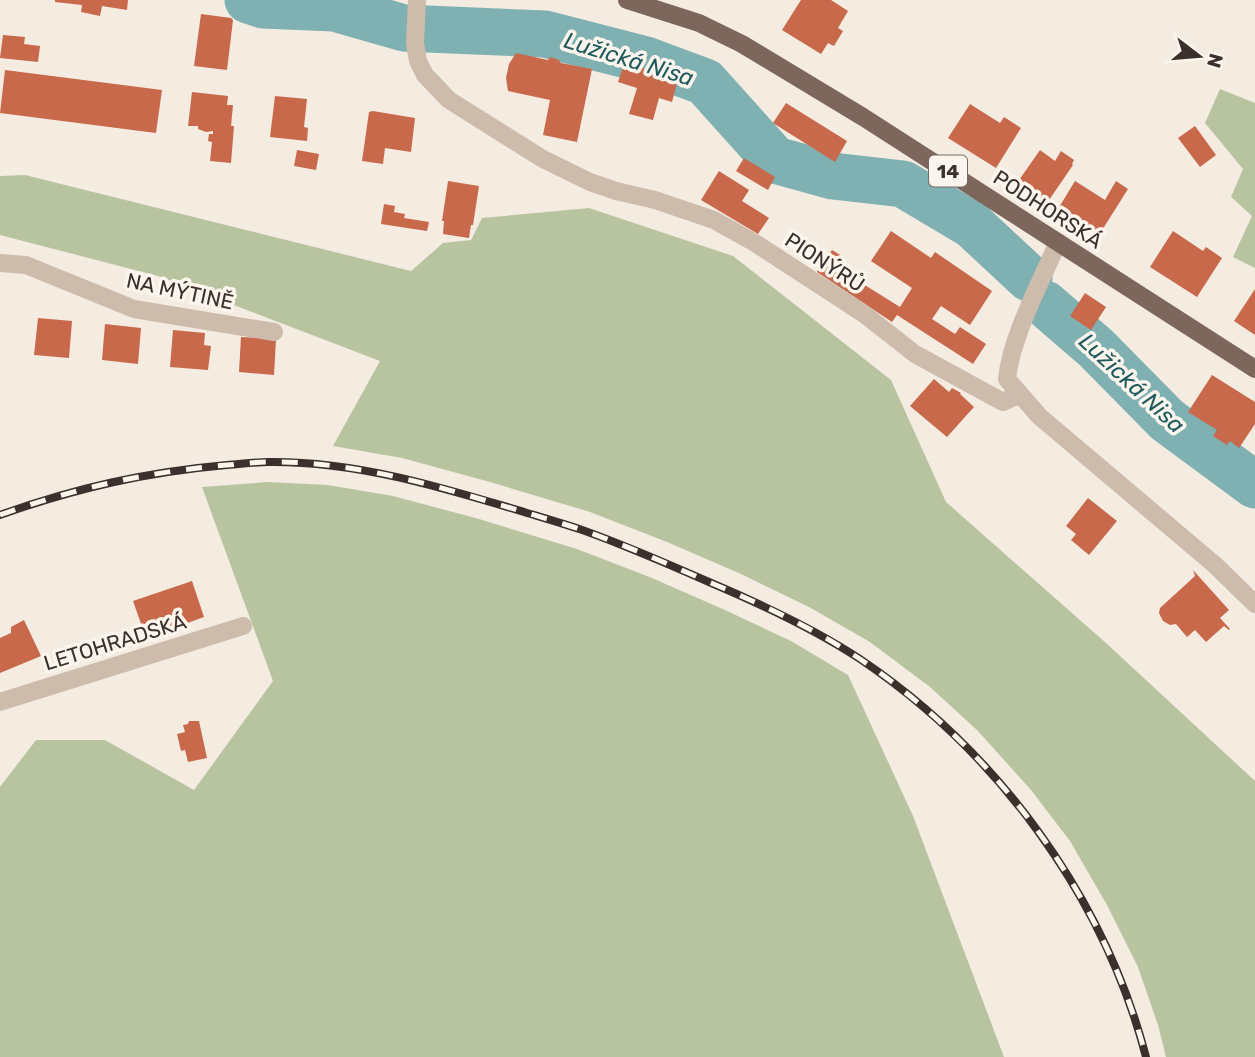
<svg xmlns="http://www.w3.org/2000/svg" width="1255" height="1057" viewBox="0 0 1255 1057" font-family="Rubik,sans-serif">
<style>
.green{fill:#b8c4a0}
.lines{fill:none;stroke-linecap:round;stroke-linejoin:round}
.river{stroke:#7fb0b2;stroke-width:47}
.building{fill:#c8694b}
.street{stroke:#cdbbac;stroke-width:18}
.primary{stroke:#7d675c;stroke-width:18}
.rail-casing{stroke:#3b302b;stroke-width:8}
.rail{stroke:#fbf5ee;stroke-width:5;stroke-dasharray:16;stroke-linecap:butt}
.labels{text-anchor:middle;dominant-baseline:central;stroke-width:7;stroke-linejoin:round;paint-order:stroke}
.shield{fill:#fbf5ee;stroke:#756b66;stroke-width:2}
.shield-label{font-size:19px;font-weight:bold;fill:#3b302b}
.street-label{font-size:21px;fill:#3b302b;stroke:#fbf5ee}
.water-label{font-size:23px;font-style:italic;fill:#1f5a5e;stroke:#fbf5ee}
</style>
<rect width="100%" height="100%" fill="#f4ebe1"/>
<!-- green -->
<g class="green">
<path d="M1220 89 1255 103V268L1233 257 1252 216 1231 197 1243 169 1205 123Z"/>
<path d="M25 175 411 271 443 243 471 240 482 218 589 208 733 256 891 380 946 502 1106 643 1255 781V1057H1166L1158 1025 1138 967 1107 905 1070 841 1031 790 978 731 930 687 870 642 809 607 741 574 667 542 590 512 490 482 402 458 333 446 380 361 158 276 0 235V176Z"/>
<path d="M268 482 328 485 393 496 479 519 577 549 652 578 725 610 791 641 848 675 913 816 1004 1057H0V787L36 740H105L194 790 273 681 202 487Z"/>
</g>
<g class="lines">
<!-- river -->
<g class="river">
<path d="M248 0 263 5 334 8 404 28 545 34 646 60 705 82 775 160 833 176 903 184 972 225 1029 278"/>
<path d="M1045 304 1096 348 1167 420 1255 485"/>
</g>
</g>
<!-- building -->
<g class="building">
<path d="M55 0H128L127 10 102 6 100 16 81 12 82 5 55 2Z"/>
<path d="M801 0H831L848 11 838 28 843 31 834 46 828 43 821 54 782 30Z"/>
<path d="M201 14 231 18 233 20 227 70 194 66Z"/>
<path d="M3 35 25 37 24 44 40 46 38 62 0 58Z"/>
<path d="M516 53 548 60 550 57 559 60 561 63 592 69 577 142 543 135 550 100 508 91 506 78 509 64Z"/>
<path d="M624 64 662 72 661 75 678 79 672 102 659 98 653 120 629 114 637 88 618 82Z"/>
<path d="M5 70 162 90 156 133 0 113Z"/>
<path d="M192 92 228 96 227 105H233L231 126H234L231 163 210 161 212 142 208 141 209 134H213V131L206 132 198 129V126H188Z"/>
<path d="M275 96 307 99 304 127 308 128 307 141 270 137Z"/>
<path d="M786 103 847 141 835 162 773 123Z"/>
<path d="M970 104 1000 123 1004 117 1021 128 996 168 948 138Z"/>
<path d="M373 111 415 118 411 152 385 148 383 164 362 161 369 112Z"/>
<path d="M1195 126 1216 155 1200 167 1178 138Z"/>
<path d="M297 150 319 154 316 170 294 166Z"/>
<path d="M1040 150 1055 161 1061 151 1074 160 1072 164 1073 165 1047 203 1017 183Z"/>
<path d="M744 158 775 177 768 190 736 171Z"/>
<path d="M719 171 749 190 742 201 769 218 758 234 701 200Z"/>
<path d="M448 181 479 186 473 225H471L469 238 443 234 444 221H442Z"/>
<path d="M1075 181 1105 200 1116 181 1128 189 1099 235 1058 209Z"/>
<path d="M384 204 395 206 394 212 405 214 404 218 429 222 427 231 381 224Z"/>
<path d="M891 231 931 258 935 252 992 291 970 325 941 306 932 319 955 334 960 327 986 344 973 364 897 315 892 322 817 272 832 250 845 258 843 262 853 269 852 270 863 278 860 282 900 307 912 288 871 261Z"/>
<path d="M1173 231 1203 251 1206 247 1222 258 1197 297 1150 267Z"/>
<path d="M1255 289V335L1234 321Z"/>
<path d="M1085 293 1106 307 1091 330 1070 316Z"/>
<path d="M38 318 72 321 69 358 34 355Z"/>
<path d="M105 324 141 328 138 364 102 360Z"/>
<path d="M173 330 205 333 204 345 211 346 208 370 170 367Z"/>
<path d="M241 337 276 339 274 375 239 372Z"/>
<path d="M1212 375 1255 402V424L1239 448 1230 441 1227 445 1213 436 1217 430 1188 412Z"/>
<path d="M934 379 949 392 952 388 961 393 960 394 974 407 947 437 910 406Z"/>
<path d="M1088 498 1117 521 1089 555 1071 540 1076 534 1066 526Z"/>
<path d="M1193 570 1229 610 1220 618 1230 629 1229 630 1224 626 1206 642 1195 630 1187 637 1176 624 1170 625 1163 621 1159 613 1160 608 1195 576Z"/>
<path d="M192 581 204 617 146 638 133 601Z"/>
<path d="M24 620 41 656 0 673V638L11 633V627Z"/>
<path d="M189 721H199L207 758 188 762 185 750 181 751 177 734 185 732 183 725 188 724Z"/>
</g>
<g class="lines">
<!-- street -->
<g class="street">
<path d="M417 0 415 43 418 61 425 75 449 100 543 159 590 182 616 191 655 200 714 220 755 243 864 314 915 354 1003 402 1020 394"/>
<path d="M1058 242C1041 282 1011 337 1007 379L1039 416 1215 565 1255 604"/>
<path d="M0 263 26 265 134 309 274 332"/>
<path d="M0 702 243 626"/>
</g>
<!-- primary -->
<path class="primary" d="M627 0 699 23 742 44 863 117 1255 369"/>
<!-- rail casing -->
<g class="rail-casing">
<path id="rail" d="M0 515C76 488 146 472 227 465 241 464 255 462 269 462 356 461 441 487 524 512 544 518 565 524 585 531 627 546 668 564 709 582 761 604 813 628 860 659 997 751 1104 896 1146 1057"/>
</g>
<!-- rail -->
<use href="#rail" class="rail"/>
</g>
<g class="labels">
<!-- shield labels -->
<rect class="shield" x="929" y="155.5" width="38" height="31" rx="5"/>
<g class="shield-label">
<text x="948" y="171">14</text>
</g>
<!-- street labels -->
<g class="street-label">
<text transform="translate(1048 209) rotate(33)">PODHORSKÁ</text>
<text transform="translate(825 262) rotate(33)">PIONÝRŮ</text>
<text transform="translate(180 291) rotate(12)">NA MÝTINĚ</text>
<text transform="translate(115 642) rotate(-17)">LETOHRADSKÁ</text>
</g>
<!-- water labels -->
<g class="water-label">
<text transform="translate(629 59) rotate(17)">Lužická Nisa</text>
<text transform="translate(1132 383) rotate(43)">Lužická Nisa</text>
</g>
</g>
<!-- north arrow -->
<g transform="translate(1199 56) rotate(106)" stroke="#fbf5ee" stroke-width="5" paint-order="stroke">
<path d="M0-5L12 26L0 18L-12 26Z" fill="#3b302b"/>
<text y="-10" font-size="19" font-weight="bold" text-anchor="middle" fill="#3b302b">N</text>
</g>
</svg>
